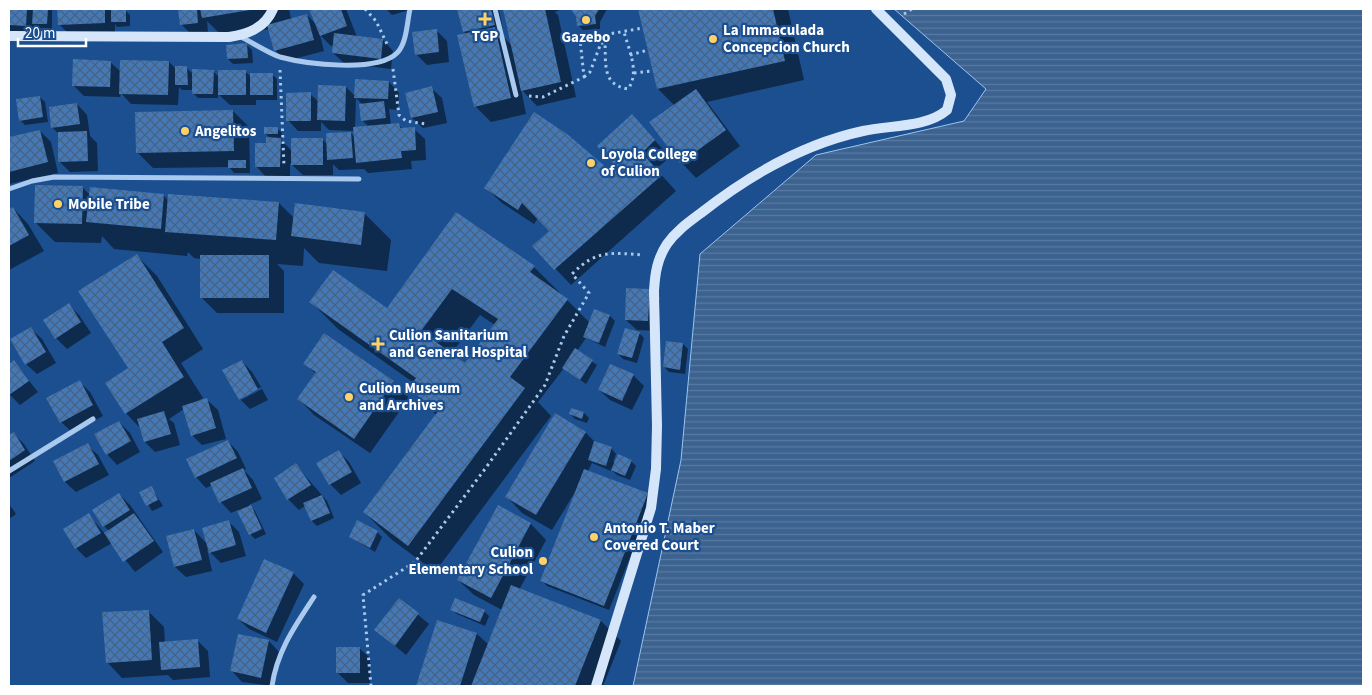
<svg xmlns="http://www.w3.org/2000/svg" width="1372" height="695" viewBox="0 0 1372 695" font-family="'Source Sans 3',sans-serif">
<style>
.water{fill:url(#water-rules);stroke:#9cc4f0}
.shadow{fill:#0007;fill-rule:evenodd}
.building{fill:url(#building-cross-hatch);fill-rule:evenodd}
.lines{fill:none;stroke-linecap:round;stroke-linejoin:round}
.path{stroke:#a9c9ee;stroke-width:3;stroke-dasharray:2.5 4;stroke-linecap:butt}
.minor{stroke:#a9c9ee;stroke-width:5}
.secondary{stroke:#d6e6fa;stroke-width:10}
.poi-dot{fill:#ffd166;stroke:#1b4f8f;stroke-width:2}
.labels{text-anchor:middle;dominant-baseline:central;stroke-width:4.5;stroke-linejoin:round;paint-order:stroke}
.poi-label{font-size:15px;font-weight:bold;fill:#fff;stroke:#1b4f8f;text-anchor:start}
</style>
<defs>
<pattern id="water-rules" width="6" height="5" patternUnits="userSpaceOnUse" patternTransform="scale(1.25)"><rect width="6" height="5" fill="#3c6290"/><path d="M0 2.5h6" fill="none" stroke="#597aa1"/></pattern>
<pattern id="building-cross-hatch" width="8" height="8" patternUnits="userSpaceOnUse" patternTransform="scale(1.25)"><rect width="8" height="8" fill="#4478b7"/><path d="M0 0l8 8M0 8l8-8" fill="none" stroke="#486282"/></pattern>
</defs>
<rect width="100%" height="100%" fill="#1b4f8f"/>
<!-- water -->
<path class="water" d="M894 9H1363V686H633L681 460 700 254 816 155 964 121 986 89Z"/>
<!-- shadow -->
<g class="shadow">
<path d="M9 9H52V29L39 28 36 26V36L9 32Z"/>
<path d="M59 9 125 10 130 15V26L117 27 115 24V33L70 35 59 24Z"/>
<path d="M179 9H289L291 19 307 15 317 25 311 9H346L357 37 383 40 393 51 391 69 344 63 333 53 334 45 331 46 320 35 324 51 286 61 275 50 270 29 223 37 207 21 208 33 192 35 181 24Z"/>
<path d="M386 9H408L409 10 392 15Z"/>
<path d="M458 9H499L504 36H503L512 46 504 9H562L555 12 558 15 576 97 537 106 521 89 526 114 491 122 475 106 467 34 464 32Z"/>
<path d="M573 9H607L600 22V29L583 30 578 25 577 16Z"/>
<path d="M640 9H788L804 80 707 102 740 146 696 178 681 162 675 106 658 89Z"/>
<path d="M436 30 447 41 449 62 427 65 416 54Z"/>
<path d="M247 45 252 50 253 63 233 64 228 59Z"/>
<path d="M110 62 121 72 169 62 177 70 187 68 194 75 213 71 219 77 245 71 251 77 272 74 277 79V100H256V105H230L218 94V98H198L193 93V90H182L179 87 178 105 131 104 121 93 120 97 84 96 73 85Z"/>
<path d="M389 82 399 93 398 110 389 109 391 125H398L403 129H414L425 139 426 160 411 161 412 169 368 173 364 169 339 170 333 164V175H303L290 163V177H266L256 166 271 139 265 133 277 128 282 133V139H280L292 151 322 139 328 145 351 133 355 138 357 131 329 130 321 122V131H298L288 120 310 94 319 102 346 87 356 97ZM356 98 363 105 362 120 369 127 355 128Z"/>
<path d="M431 88 442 98 447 123 423 128 412 118 407 94Z"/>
<path d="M40 97 45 102 48 122 25 125 20 120Z"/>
<path d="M77 104 87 115 90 136 97 143 98 171 70 172 60 162 59 134 52 127Z"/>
<path d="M233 111 249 127 250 173H234L229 167 153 168 137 152Z"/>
<path d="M40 131 51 142 58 173 9 184V139Z"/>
<path d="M647 132 670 157 656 169 676 191 571 285 534 246 550 231 538 218 534 224 502 203 486 188 613 175Z"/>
<path d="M82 187 90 195 164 196 169 201 279 203 294 218 364 213 391 240 387 271 319 263 304 248 303 266 277 264 284 271V313H217L201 297V259L194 258 188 252 187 256 114 249 102 236 101 243 55 242 35 222Z"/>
<path d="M13 208 28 224 44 251 9 270V210Z"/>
<path d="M457 214 534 267 590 323 595 311 610 316 615 321 605 347 586 338 577 351 597 365 586 384 564 368 538 402 551 416 435 572 391 539 364 512 436 415 410 389 414 383 338 329 311 302 387 310ZM480 315 495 325 465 365 451 354Z"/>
<path d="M137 256 157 276 203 349 181 363 203 398 196 402 207 400 218 410 226 439 202 445 192 435 184 409 169 419 174 423 180 445 155 452 145 442 140 428 126 413Z"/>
<path d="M649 290 660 301 659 331 637 330 626 320Z"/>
<path d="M69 305 79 315 91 333 67 349 56 338 44 321Z"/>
<path d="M31 329 42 339 56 363 37 374 26 364Z"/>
<path d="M639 333 644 338 637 363 623 359 618 354Z"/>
<path d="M667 342 683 344 688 349 685 374 669 372 664 367Z"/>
<path d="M242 361 252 372 261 387 241 397V400L262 389 268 400 250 409 240 399Z"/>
<path d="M14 362 38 392 20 405 9 394V365Z"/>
<path d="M305 363 393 382 409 398 370 453 314 415 299 399 316 374Z"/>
<path d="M633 375 644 386 632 410 610 400 599 390Z"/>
<path d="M79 381 90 392 103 416 72 432 61 422Z"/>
<path d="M572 409 584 413 589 418 587 423 575 419 570 414Z"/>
<path d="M555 415 586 433 596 443 611 448 616 454 613 462 631 461 636 466 630 480 617 475 611 469V471L592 463 588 471 648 494 653 500 609 610 547 586 542 581 575 492 552 530 522 513 507 497Z"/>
<path d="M119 422 130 433 140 452 117 465 107 454Z"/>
<path d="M14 434 24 444 35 461 9 478V437Z"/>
<path d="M228 441 238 452 246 469 244 470 253 480 262 499 249 505 255 511 266 534 255 539 250 534 238 510 231 513 221 502 212 485 206 488 196 477Z"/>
<path d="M87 445 98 455 109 475 76 492 65 482 55 461Z"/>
<path d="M338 451 349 462 361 483 341 495 330 484 318 463Z"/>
<path d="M296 465 327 501 334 518 317 526 312 521 305 506 299 510 288 499 276 479Z"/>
<path d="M151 487 163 506 152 511 141 492Z"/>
<path d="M119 494 130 505 163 552 135 572 112 543 86 558 76 548 89 515 105 534 109 531 104 526Z"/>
<path d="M9 504 16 514 9 519Z"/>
<path d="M498 507 531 524 546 540 519 590 601 621 621 641 603 686H418L438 622 477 634 489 645 502 610 474 595 458 580Z"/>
<path d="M229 522 239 532 246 556 221 563 207 549 212 571 186 577 175 567 194 530 207 544Z"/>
<path d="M377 532 382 537 375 552 350 537Z"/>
<path d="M293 573 304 584 277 642 249 629 238 619Z"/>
<path d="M399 599 429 624 406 655 376 630Z"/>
<path d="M451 609 484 611 489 616 485 626 457 614Z"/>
<path d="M148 611 164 627 165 643 197 640 208 651 210 677 173 680 168 675 122 678 107 662Z"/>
<path d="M269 641 279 652 272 686 242 682 232 671Z"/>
<path d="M359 648 370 658V683H348L337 672Z"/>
</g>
<!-- building -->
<g class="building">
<path d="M9 9H27L26 26 9 25Z"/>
<path d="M33 9H48L47 24H32Z"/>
<path d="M57 9H105V23L58 25Z"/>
<rect x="111" y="9" width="15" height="13"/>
<path d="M178 9H197L198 23 180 25Z"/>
<path d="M200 9H250V10L202 18Z"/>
<path d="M309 9H341L347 26 320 36Z"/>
<path d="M457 9H491L495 25 463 32Z"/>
<path d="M503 9H545L561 82 521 91Z"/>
<path d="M571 9H599L595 16 596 24 577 26 576 17Z"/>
<path d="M638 9H773L785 61 657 89Z"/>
<path d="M307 14 314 40 274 51 267 25Z"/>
<path d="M495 27 511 98 474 107 457 35Z"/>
<path d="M437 29 439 52 415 55 412 32Z"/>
<path d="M334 33 383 39 381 59 332 53Z"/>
<path d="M247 43 248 58 227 59 226 45Z"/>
<path d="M73 59 111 61 110 87 72 86Z"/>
<path d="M120 60 169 61 168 95 119 94Z"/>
<path d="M175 66H187L188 85H175Z"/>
<path d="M192 69 214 70 213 94H192Z"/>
<rect x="218" y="70" width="28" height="25"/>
<rect x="250" y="73" width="23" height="22"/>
<path d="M355 79 389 81 388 99 354 98Z"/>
<path d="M318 85 346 86 345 121 317 120Z"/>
<path d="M432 86 438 112 411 118 405 93Z"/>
<path d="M696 89 726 130 680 163 649 122Z"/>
<path d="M311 92V121H286V93Z"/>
<path d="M40 96 43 117 19 121 16 99Z"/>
<path d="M384 101 386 118 361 121 359 104Z"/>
<path d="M77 103 80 124 51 128 49 107Z"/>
<path d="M233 110 234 151 136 153 135 112Z"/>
<path d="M534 112 567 134 613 173 618 169 597 146 632 114 655 140 642 153 662 175 554 270 532 246 549 231 522 203 518 210 484 188Z"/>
<path d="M399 123 400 128 415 127 416 150 401 151 402 158 356 163 353 127Z"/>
<rect x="264" y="127" width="14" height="7"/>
<path d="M40 130 48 162 9 172V137Z"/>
<path d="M87 131 88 161 58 162V132Z"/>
<path d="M351 132 353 158 327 160 326 133Z"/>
<path d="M266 137 281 138 280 167H255V143H266Z"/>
<rect x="291" y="138" width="32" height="27"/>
<rect x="228" y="160" width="18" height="8"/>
<path d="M35 185 83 186 82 224 34 223Z"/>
<path d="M90 187 164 194 161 229 86 222Z"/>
<path d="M168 194 279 202 276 240 165 232Z"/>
<path d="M295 203 365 212 361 245 291 236Z"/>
<path d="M13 207 29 235 9 246V209Z"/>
<path d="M456 212 535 266 530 272 568 299 510 377 525 388 408 546 363 512 438 411 408 389 416 378 309 302 333 270 387 308ZM452 289 498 319 465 363 421 331Z"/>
<path d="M137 254 184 328 162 342 184 377 125 414 105 383 128 368 78 291Z"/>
<rect x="200" y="255" width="69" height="43"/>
<path d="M626 288 650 289 648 321 625 320Z"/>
<path d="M69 303 81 322 55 339 43 320Z"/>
<path d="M594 309 610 315 599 343 583 337Z"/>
<path d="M31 327 46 352 25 365 10 339Z"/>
<path d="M625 328 640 332 632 358 617 354Z"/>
<path d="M324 333 394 381 354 439 297 399 316 372 303 364Z"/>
<path d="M666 341 683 343 680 370 663 367Z"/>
<path d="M575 348 593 360 580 380 562 368Z"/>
<path d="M14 360 29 381 9 395V364Z"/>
<path d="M242 360 258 389 239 400 222 370Z"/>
<path d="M610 364 634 374 622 401 598 390Z"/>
<path d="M80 380 93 405 60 423 46 398Z"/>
<path d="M207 398 216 428 191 436 182 406Z"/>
<path d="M571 408 584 412 582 419 569 414Z"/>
<path d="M164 411 171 434 144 442 137 419Z"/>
<path d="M555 413 586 432 536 515 505 497Z"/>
<path d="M119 421 131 441 106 455 94 434Z"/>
<path d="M14 432 25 450 9 461V435Z"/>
<path d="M228 440 237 458 195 478 186 459Z"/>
<path d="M594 441 612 447 606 466 588 460Z"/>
<path d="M88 443 99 464 64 482 53 461Z"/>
<path d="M339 450 352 472 329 485 316 463Z"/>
<path d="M618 454 632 460 625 476 611 470Z"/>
<path d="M296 463 311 485 287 500 274 478Z"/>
<path d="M243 468 252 488 219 503 210 483Z"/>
<path d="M584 469 648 493 604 606 540 581Z"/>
<path d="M152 486 158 500 146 506 139 492Z"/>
<path d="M119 493 130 510 103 527 92 510Z"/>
<path d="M322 495 330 513 311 521 303 503Z"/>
<path d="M251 505 262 529 249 535 237 511Z"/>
<path d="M498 505 531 523 491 598 457 580Z"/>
<path d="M89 513 101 533 75 549 63 529Z"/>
<path d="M134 513 154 541 123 562 104 533Z"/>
<path d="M229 520 236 545 209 553 202 528Z"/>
<path d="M357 520 378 531 370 548 349 537Z"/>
<path d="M194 529 202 560 174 567 166 536Z"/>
<path d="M264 559 294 572 266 633 237 619Z"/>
<path d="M511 585 601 620 575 686H471Z"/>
<path d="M399 598 419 613 395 646 374 630Z"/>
<path d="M455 598 485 610 480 622 450 610Z"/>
<path d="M149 610 152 660 106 663 102 612Z"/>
<path d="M437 620 477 633 460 686H416Z"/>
<path d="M238 634 269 640 261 678 230 671Z"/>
<path d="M198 639 200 667 161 670 159 642Z"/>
<rect x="336" y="647" width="24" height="26"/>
</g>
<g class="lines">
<!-- path -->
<g class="path">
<path d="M365 9 376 21 387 44"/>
<path d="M904 14 912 9"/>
<path d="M601 43H605C606 64 602 85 628 89 640 73 629 50 624 32"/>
<path d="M630 55 648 50"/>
<path d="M393 69 399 115 406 121 426 124"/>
<path d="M280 70 284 166"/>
<path d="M634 73 652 71"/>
<path d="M584 77 590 72 601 43"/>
<path d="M529 96 543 97 584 77 580 39 643 28"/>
<path d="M371 686 363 595 415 562 485 469 545 385 564 336 589 293 572 274C597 249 611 253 644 255"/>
</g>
<!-- minor -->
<g class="minor">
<path d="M495 9 516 95"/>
<path d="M239 36C252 42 266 52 280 57 306 64 377 73 397 53 407 43 407 22 410 9"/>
<path d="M9 189 32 181 54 177 359 179"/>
<path d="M9 471 93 419"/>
<path d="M272 686C277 651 295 626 314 597"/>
</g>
<!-- secondary -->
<g class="secondary">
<path d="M9 36 229 37C248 34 265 28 273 9"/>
<path d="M596 686 651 508 656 469 657 426 654 291C655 274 657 259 667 244 676 231 689 222 701 213 748 176 803 144 863 131 889 125 926 128 947 110L951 95 946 79 876 9"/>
</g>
</g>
<!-- markers -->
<g class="poi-dot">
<path d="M482.5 11.5h5v5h5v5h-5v5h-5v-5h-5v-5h5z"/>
<circle cx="586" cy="20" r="5"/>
<circle cx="713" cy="39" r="5"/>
<circle cx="185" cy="131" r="5"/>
<circle cx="591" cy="163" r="5"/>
<circle cx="58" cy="204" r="5"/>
<path d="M375.5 336.5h5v5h5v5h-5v5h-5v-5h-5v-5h5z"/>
<circle cx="349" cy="397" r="5"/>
<circle cx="594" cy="537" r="5"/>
<circle cx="543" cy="561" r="5"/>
</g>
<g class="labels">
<!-- poi labels -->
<g class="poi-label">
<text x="723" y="30">La Immaculada<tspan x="723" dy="17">Concepcion Church</tspan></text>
<text x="485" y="36" text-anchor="middle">TGP</text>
<text x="586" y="37" text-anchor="middle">Gazebo</text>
<text x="195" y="131">Angelitos</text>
<text x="601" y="154">Loyola College<tspan x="601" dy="17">of Culion</tspan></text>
<text x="68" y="204">Mobile Tribe</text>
<text x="389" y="335">Culion Sanitarium<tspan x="389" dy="17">and General Hospital</tspan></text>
<text x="359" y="388">Culion Museum<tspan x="359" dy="17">and Archives</tspan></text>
<text x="604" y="528">Antonio T. Maber<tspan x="604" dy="17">Covered Court</tspan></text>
<text x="533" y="552" text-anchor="end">Culion<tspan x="533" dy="17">Elementary School</tspan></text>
</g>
</g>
<!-- border -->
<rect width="1372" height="695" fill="none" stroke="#ffffff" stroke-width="20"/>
<!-- scale -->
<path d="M18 38v8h68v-8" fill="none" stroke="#ffffff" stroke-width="2.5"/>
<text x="25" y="38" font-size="15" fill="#ffffff" stroke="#1b4f8f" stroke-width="4" paint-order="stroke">20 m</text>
</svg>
